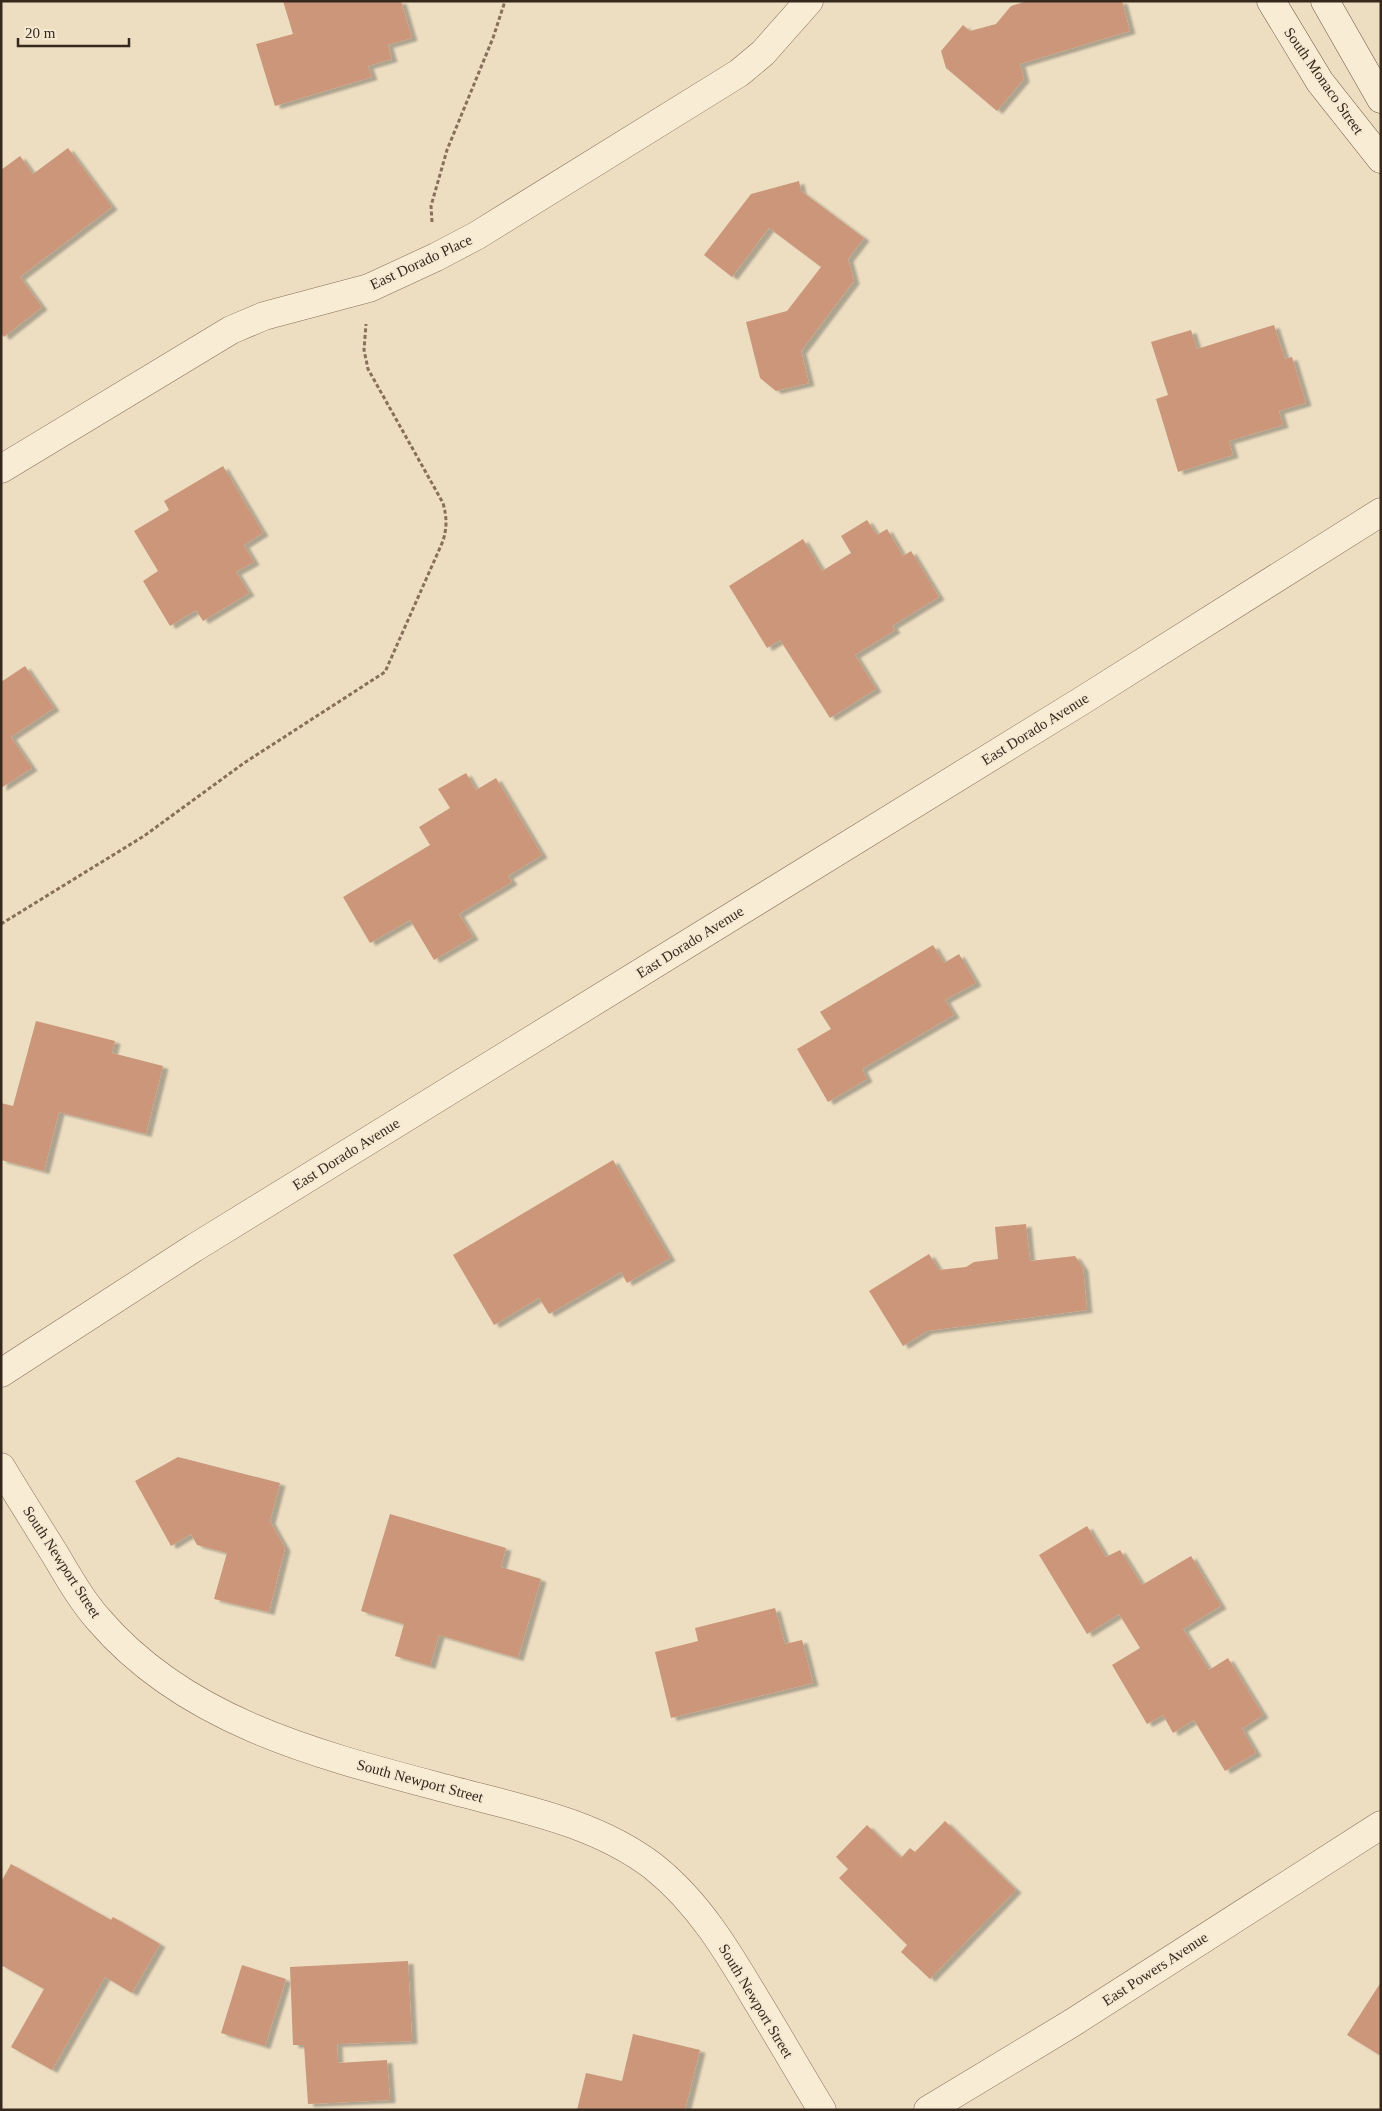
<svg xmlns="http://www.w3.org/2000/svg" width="1382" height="2111" viewBox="0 0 1382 2111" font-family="'Times New Roman',serif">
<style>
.building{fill:#cb9679;filter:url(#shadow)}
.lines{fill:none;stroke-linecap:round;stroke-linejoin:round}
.street-casing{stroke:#876f5a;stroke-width:29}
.secondary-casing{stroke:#69503d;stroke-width:29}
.path{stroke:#876f5a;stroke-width:3;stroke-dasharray:4 2.5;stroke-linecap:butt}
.street{stroke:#f8ecd5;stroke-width:28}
.secondary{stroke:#f8ecd5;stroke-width:28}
.labels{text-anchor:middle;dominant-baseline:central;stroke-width:4;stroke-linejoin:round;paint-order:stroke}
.street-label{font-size:15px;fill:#37281e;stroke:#f5e9d2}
</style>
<defs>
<filter id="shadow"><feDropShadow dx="5.5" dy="3" stdDeviation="1" flood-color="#0004"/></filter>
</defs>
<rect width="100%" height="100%" fill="#eddec2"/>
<!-- building -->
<g class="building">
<path d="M283 1H401L412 38 388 45 392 59 368 66 372 77 275 106 256 44 293 34Z"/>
<path d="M1027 1H1122L1130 31 1020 64 1024 79 997 111 946 68 941 51 963 25 970 31 996 24 1011 6Z"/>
<path d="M68 148 112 207 20 277 42 307 4 337 1 333V170L20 156 33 174Z"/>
<path d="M799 181 801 191 864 238 848 259 854 281 801 351 809 383 776 391 760 378 746 322 787 311 821 267 769 228 732 277 704 255 751 194Z"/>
<path d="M1274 325 1285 359 1292 357 1306 403 1279 411 1283 425 1229 441 1233 455 1178 472 1156 399 1168 395 1151 342 1191 330 1197 349Z"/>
<path d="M223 466 263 533 244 545 254 562 236 572 249 593 203 621 196 610 170 626 143 581 158 571 134 531 169 510 164 501Z"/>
<path d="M867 520 877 535 887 529 903 556 911 551 939 597 892 626 895 630 855 655 876 689 830 718 780 640 767 648 729 586 803 539 822 571 851 553 841 536Z"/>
<path d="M25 666 54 708 11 737 32 768 1 788V682Z"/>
<path d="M466 773 476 790 496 778 542 855 508 876 512 882 459 914 473 937 434 960 410 920 370 943 343 897 430 845 419 827 450 808 438 789Z"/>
<path d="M933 945 944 963 959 954 976 983 945 1000 954 1015 862 1069 867 1079 828 1102 797 1049 831 1029 820 1012Z"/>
<path d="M36 1021 115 1041 112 1053 163 1066 146 1134 59 1112 44 1171 1 1160V1103L13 1106Z"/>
<path d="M613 1160 670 1258 627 1283 621 1272 549 1314 539 1298 494 1325 453 1255Z"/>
<path d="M1026 1224 1030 1261 1075 1256 1083 1268 1087 1310 927 1331 903 1346 869 1291 929 1254 939 1270 966 1267 974 1262 998 1259 995 1227Z"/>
<path d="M178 1457 280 1483 270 1521 285 1548 269 1612 214 1599 227 1553 197 1545 191 1534 171 1546 135 1481Z"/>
<path d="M390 1514 506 1548 501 1567 541 1579 518 1658 439 1635 430 1666 395 1656 404 1624 361 1611Z"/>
<path d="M1087 1526 1106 1557 1120 1550 1142 1585 1191 1556 1221 1606 1183 1629 1209 1670 1228 1658 1263 1715 1242 1729 1256 1753 1225 1771 1194 1720 1173 1733 1163 1715 1147 1724 1112 1665 1140 1648 1119 1614 1087 1634 1039 1555Z"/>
<path d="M775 1608 785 1644 802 1640 813 1683 671 1718 655 1652 698 1641 695 1628Z"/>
<path d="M945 1821 1016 1890 930 1979 901 1952 907 1945 839 1878 848 1869 836 1857 867 1825 901 1858 910 1848 915 1852Z"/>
<path d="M11 1864 111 1920 113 1917 160 1944 132 1993 105 1977 52 2070 11 2047 44 1989 1 1965V1882Z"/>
<path d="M408 1961 412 2041 337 2044 338 2063 387 2060 390 2100 308 2104 304 2045H293L290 1967Z"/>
<path d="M242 1965 286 1979 265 2046 221 2033Z"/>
<path d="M1381 1982V2056L1347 2035Z"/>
<path d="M633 2034 700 2050 685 2110H577L586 2073 622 2081Z"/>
</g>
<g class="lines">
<!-- street casing -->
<g class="street-casing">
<g id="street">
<path d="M1 469 231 330 264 316 369 288 436 257 476 236 739 73 763 53 809 1"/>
<path d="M1 1373 194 1248 1083 700 1381 512"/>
<path d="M1 1467C19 1497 38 1527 56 1556 69 1578 82 1601 99 1620 189 1725 327 1757 455 1791 523 1809 597 1823 654 1867 699 1903 728 1952 757 2001 779 2037 800 2074 822 2110"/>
<path d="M928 2110 1072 2023 1381 1825"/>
</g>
</g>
<!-- secondary casing -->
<g class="secondary-casing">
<g id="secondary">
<path d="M1271 1 1320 82 1381 159"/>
<path d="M1325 1 1381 99"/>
</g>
</g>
<!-- path -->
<g class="path">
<path d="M432 222 431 206 447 150 493 38 505 1"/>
<path d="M1 924 144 836 244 763 385 672 443 541C447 527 447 518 443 503L368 369 364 350 366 324"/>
</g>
<!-- street -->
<use href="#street" class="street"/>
<!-- secondary -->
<use href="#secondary" class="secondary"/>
</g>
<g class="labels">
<!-- street labels -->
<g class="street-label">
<text transform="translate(1324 81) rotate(55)">South Monaco Street</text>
<text transform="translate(421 262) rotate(-25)">East Dorado Place</text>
<text transform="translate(1035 729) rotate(-32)">East Dorado Avenue</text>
<text transform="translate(690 942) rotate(-32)">East Dorado Avenue</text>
<text transform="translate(346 1154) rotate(-32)">East Dorado Avenue</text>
<text transform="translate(62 1562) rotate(57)">South Newport Street</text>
<text transform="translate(420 1781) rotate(15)">South Newport Street</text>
<text transform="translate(1155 1969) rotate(-33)">East Powers Avenue</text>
<text transform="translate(756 2001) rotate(59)">South Newport Street</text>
</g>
</g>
<!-- border -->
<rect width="1382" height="2111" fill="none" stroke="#37281e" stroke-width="5"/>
<!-- scale -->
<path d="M18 38v8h111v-8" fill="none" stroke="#37281e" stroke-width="2.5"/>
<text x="25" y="38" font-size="15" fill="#37281e" stroke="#f5e9d2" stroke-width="4" paint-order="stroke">20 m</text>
</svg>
